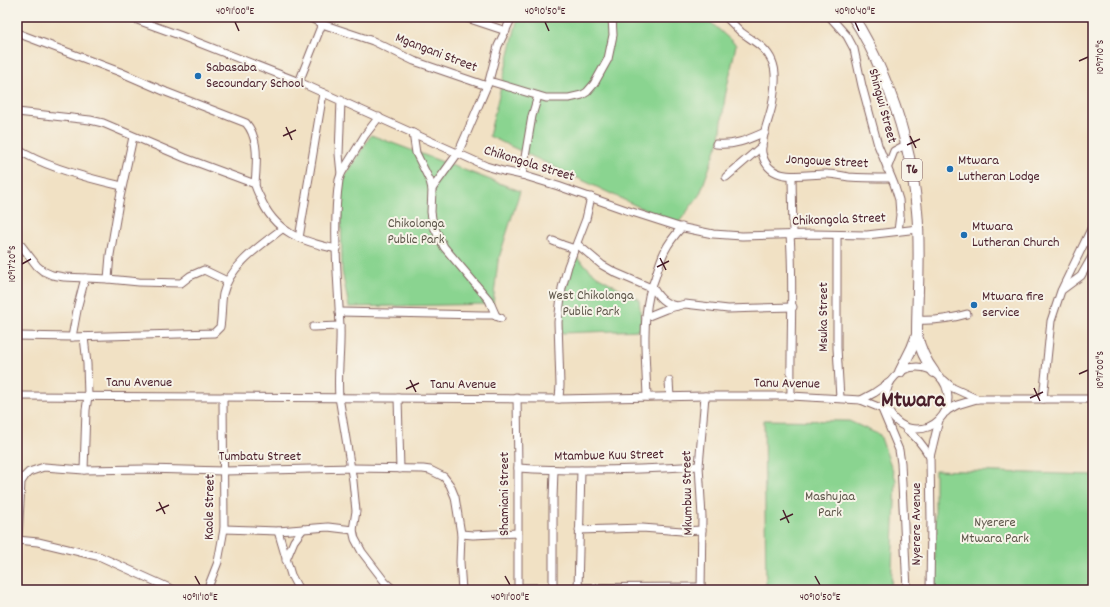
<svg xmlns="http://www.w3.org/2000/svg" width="1110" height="607" viewBox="0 0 1110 607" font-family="Dekko,sans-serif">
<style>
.green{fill:#8ad490;stroke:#6a7a5e}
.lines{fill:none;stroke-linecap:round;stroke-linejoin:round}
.minor-casing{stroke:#846361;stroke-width:9}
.highway-casing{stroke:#846361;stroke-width:12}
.minor{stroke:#fff;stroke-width:7}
.highway{stroke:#fff;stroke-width:10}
.ticks{fill:none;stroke:#4a1f2b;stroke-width:1.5}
.poi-dot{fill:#1f6fb2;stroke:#f7f3e8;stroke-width:1.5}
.labels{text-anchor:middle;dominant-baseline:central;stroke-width:4;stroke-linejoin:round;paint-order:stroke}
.shield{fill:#f7f3e8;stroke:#7e5f64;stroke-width:1}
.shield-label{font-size:13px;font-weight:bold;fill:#4a1f2b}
.street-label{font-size:14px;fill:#4a1f2b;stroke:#f7f3e8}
.poi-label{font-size:14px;fill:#4a1f2b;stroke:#f7f3e8;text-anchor:start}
.park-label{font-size:14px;fill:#5d5549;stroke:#f7f3e8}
.town-label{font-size:22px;font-weight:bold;fill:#4a1f2b;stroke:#f7f3e8}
.neatline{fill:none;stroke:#4a1f2b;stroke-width:1.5}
.ticks-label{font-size:10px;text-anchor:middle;fill:#4a1f2b}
</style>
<rect width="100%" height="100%" fill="#f7f3e8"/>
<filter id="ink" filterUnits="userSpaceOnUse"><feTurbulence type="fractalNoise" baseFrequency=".025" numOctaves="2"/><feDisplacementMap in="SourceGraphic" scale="8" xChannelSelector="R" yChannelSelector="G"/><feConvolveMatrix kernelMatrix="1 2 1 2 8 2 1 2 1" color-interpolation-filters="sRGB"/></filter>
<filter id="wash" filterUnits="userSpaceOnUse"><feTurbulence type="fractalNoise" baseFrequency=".012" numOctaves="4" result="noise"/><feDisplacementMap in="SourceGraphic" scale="16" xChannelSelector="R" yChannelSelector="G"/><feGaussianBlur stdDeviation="0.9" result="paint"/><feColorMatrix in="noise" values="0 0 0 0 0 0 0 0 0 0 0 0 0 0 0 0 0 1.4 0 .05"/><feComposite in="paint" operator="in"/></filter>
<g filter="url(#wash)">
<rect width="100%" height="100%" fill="#f1e1c4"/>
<!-- green -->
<g class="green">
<path d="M518 17H705L736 45 725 97 720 138 700 194 677 225 489 136Z"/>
<path d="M371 135 520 191 498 261 493 304 349 307 342 271 341 183Z"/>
<path d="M575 256 597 276 639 299 642 330 561 333V304Z"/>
<path d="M764 420 849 421 880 435 896 480 891 590H766Z"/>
<path d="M935 470 1093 475V590H935Z"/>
</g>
</g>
<g filter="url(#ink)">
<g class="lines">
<!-- minor casing -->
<g class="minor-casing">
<g id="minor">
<path d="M129 17 179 35 299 82 486 166 503 171 522 175 558 186 626 210 679 227 713 234 742 236 812 234 867 235 918 229"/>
<path d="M309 17 322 24 373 41 414 61 487 86"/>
<path d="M464 17 506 31"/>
<path d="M726 17C731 22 736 27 741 32 753 41 766 47 772 61 778 74 774 92 772 106 769 120 760 140 762 153 769 186 806 173 828 174 835 174 842 176 849 177 863 178 877 178 891 178"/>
<path d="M830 17 847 36 854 49 862 86 878 145 894 184 899 200 900 215 898 231"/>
<path d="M17 33 120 72 166 92 246 123C257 136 257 154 256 170 256 175 255 180 255 185 256 189 258 193 260 197 274 232 302 242 337 249"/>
<path d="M489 81 546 98H569L582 95 587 92 594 84 608 59 613 35 612 17"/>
<path d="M299 82 322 24"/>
<path d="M341 100 339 154 341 174"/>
<path d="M17 112 90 120 103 123 185 158 255 184"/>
<path d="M379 117 365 135 341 174 339 180C332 228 338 278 340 327 341 350 337 374 339 397L353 481 356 511 353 530 355 539 362 552 385 582 394 590"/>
<path d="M413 133 416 153 430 181 432 189 431 212 433 225 444 247 489 300 496 316"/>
<path d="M716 144C735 146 749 139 765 132"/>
<path d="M17 149C44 167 91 179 122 186"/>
<path d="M887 169 894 151 907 144"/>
<path d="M522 175 532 116 538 96"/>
<path d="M792 176 793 235"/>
<path d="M726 177 762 146"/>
<path d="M432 189 458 153 466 135 489 81 498 46 512 17"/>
<path d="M790 235C794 289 790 342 791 396"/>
<path d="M837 235V348L840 398"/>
<path d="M299 238 323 93"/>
<path d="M17 240 37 266 43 271 52 275 64 277 108 279 139 282 181 283 190 276 204 270 227 281"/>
<path d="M553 241 563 245 575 249"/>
<path d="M577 244 602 265 616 273 651 288"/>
<path d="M108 279 110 255 119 202 133 137"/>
<path d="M652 286C658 297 664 304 677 306"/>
<path d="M1062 290 1081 276 1093 255"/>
<path d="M339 312 483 315H493L501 318"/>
<path d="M646 317 666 309 685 304 728 309 793 307"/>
<path d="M917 320C935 321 950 319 967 314"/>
<path d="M313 327 340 326"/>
<path d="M17 336 72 337 214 333 220 327C222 316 221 305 223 294 229 266 261 245 282 229"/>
<path d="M72 337 78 305 85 278"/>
<path d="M84 337 87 364 88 396 86 410 84 470"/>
<circle cx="917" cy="398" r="31"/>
<path d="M944 380 953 388 977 399"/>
<path d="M669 381 670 397"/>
<path d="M17 396 559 399 705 396H791L861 400 888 411"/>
<path d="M647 397C646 364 642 328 649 296 650 290 653 284 655 278 662 255 665 246 682 227"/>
<path d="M398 398 400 469"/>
<path d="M517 398 518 468V590"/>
<path d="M559 399 560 385 558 322 562 288 568 266 586 219 591 197"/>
<path d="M1043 399 1051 321 1061 291 1093 225"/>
<path d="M861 400 874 393 890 382"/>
<path d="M881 407 899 450 901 463 907 590"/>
<path d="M946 412 948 410 957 405 977 399H1093"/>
<path d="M906 429C917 437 923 445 930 457"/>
<path d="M518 468C578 472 639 470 699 466"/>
<path d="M224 529 278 531 328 527 353 530"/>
<path d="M579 530 642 528 682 531 702 530"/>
<path d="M278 531 291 575 299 590"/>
<path d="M461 534 473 535 517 533"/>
<path d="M17 540 38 542 101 557 174 590"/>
<path d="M18 540 21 482 25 476 29 472 44 467 84 470 146 469 224 471 352 468 423 469 430 470 444 477 450 485 455 497 461 534 460 562 462 590"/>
<path d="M286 560 294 541 303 529"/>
<path d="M518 588 701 587"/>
<path d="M553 588V499L554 470"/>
<path d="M207 590 218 562 224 529 223 397"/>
<path d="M578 590 581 470"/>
<path d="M701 590 702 517 699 466 705 396"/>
<path d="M930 590 931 521 930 457 939 420"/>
</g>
</g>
<!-- highway casing -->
<g class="highway-casing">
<g id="highway">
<path d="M853 17C865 35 874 54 882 73 901 117 913 163 917 211 921 252 917 294 917 335 920 349 925 360 934 372"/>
<path d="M900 372 912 348 917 335"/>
</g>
</g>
<!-- minor -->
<use href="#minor" class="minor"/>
<!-- highway -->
<use href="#highway" class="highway"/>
</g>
</g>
<!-- ticks -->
<path class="ticks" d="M235 22 239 31M545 22 549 31M855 22 859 31M1079 61 1088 57M286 127 292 140M283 136 296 130M910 136 916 148M907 145 920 139M660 258 666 270M22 264 31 259M657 267 669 261M1079 374 1088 370M410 380 416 392M1034 388 1040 401M406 389 419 383M1030 398 1043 392M159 502 165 514M783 510 789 523M156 511 169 505M780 520 793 514M195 576 200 585M505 576 510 585M815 576 820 585"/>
<!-- markers -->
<g class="poi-dot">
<circle cx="198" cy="76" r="4"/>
<circle cx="950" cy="169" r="4"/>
<circle cx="964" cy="235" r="4"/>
<circle cx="974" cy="305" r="4"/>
</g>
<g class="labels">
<!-- shield labels -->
<rect class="shield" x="902" y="159" width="20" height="22" rx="3"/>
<g class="shield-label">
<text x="912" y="170">T6</text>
</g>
<!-- street labels -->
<g class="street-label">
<text transform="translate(436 53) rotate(21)">Mgangani Street</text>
<text transform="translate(882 106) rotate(75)">Shingwi Street</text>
<text transform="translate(827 162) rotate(3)">Jongowe Street</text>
<text transform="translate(529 164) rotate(17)">Chikongola Street</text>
<text transform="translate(839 220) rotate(-2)">Chikongola Street</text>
<text transform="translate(824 317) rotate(-90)">Msuka Street</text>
<text x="139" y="383">Tanu Avenue</text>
<text transform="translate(787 384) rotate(1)">Tanu Avenue</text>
<text x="463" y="385">Tanu Avenue</text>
<text transform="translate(609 456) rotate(-1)">Mtambwe Kuu Street</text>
<text x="260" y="457">Tumbatu Street</text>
<text transform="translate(688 493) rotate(-91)">Mkumbuu Street</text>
<text transform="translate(505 494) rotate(-90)">Shamiani Street</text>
<text transform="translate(210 507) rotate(-89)">Kaole Street</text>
<text transform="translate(917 524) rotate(-90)">Nyerere Avenue</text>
</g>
<!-- poi labels -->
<g class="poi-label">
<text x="206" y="68">Sabasaba<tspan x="206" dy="16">Secoundary School</tspan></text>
<text x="958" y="161">Mtwara<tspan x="958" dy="16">Lutheran Lodge</tspan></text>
<text x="972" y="227">Mtwara<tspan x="972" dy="16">Lutheran Church</tspan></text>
<text x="982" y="297">Mtwara fire<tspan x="982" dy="16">service</tspan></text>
</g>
<!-- park labels -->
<g class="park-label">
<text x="416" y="224">Chikolonga<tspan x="416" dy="16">Public Park</tspan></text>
<text x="591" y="296">West Chikolonga<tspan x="591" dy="16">Public Park</tspan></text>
<text x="830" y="497">Mashujaa<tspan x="830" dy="16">Park</tspan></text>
<text x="995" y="523">Nyerere<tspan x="995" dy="16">Mtwara Park</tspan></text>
</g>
<!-- town labels -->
<g class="town-label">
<text x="913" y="401">Mtwara</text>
</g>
</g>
<!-- margin -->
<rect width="1110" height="607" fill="none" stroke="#f7f3e8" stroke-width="44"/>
<rect x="22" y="22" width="1066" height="563" class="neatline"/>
<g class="ticks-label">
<text x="235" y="14">40°11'00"E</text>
<text x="545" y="14">40°10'50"E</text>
<text x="855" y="14">40°10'40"E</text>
<text transform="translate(1099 57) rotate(-90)" y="4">10°17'10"S</text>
<text transform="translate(11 264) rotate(-90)" y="4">10°17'20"S</text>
<text transform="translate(1099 370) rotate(-90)" y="4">10°17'00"S</text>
<text x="200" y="600">40°11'10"E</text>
<text x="510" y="600">40°11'00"E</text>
<text x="820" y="600">40°10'50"E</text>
</g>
</svg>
